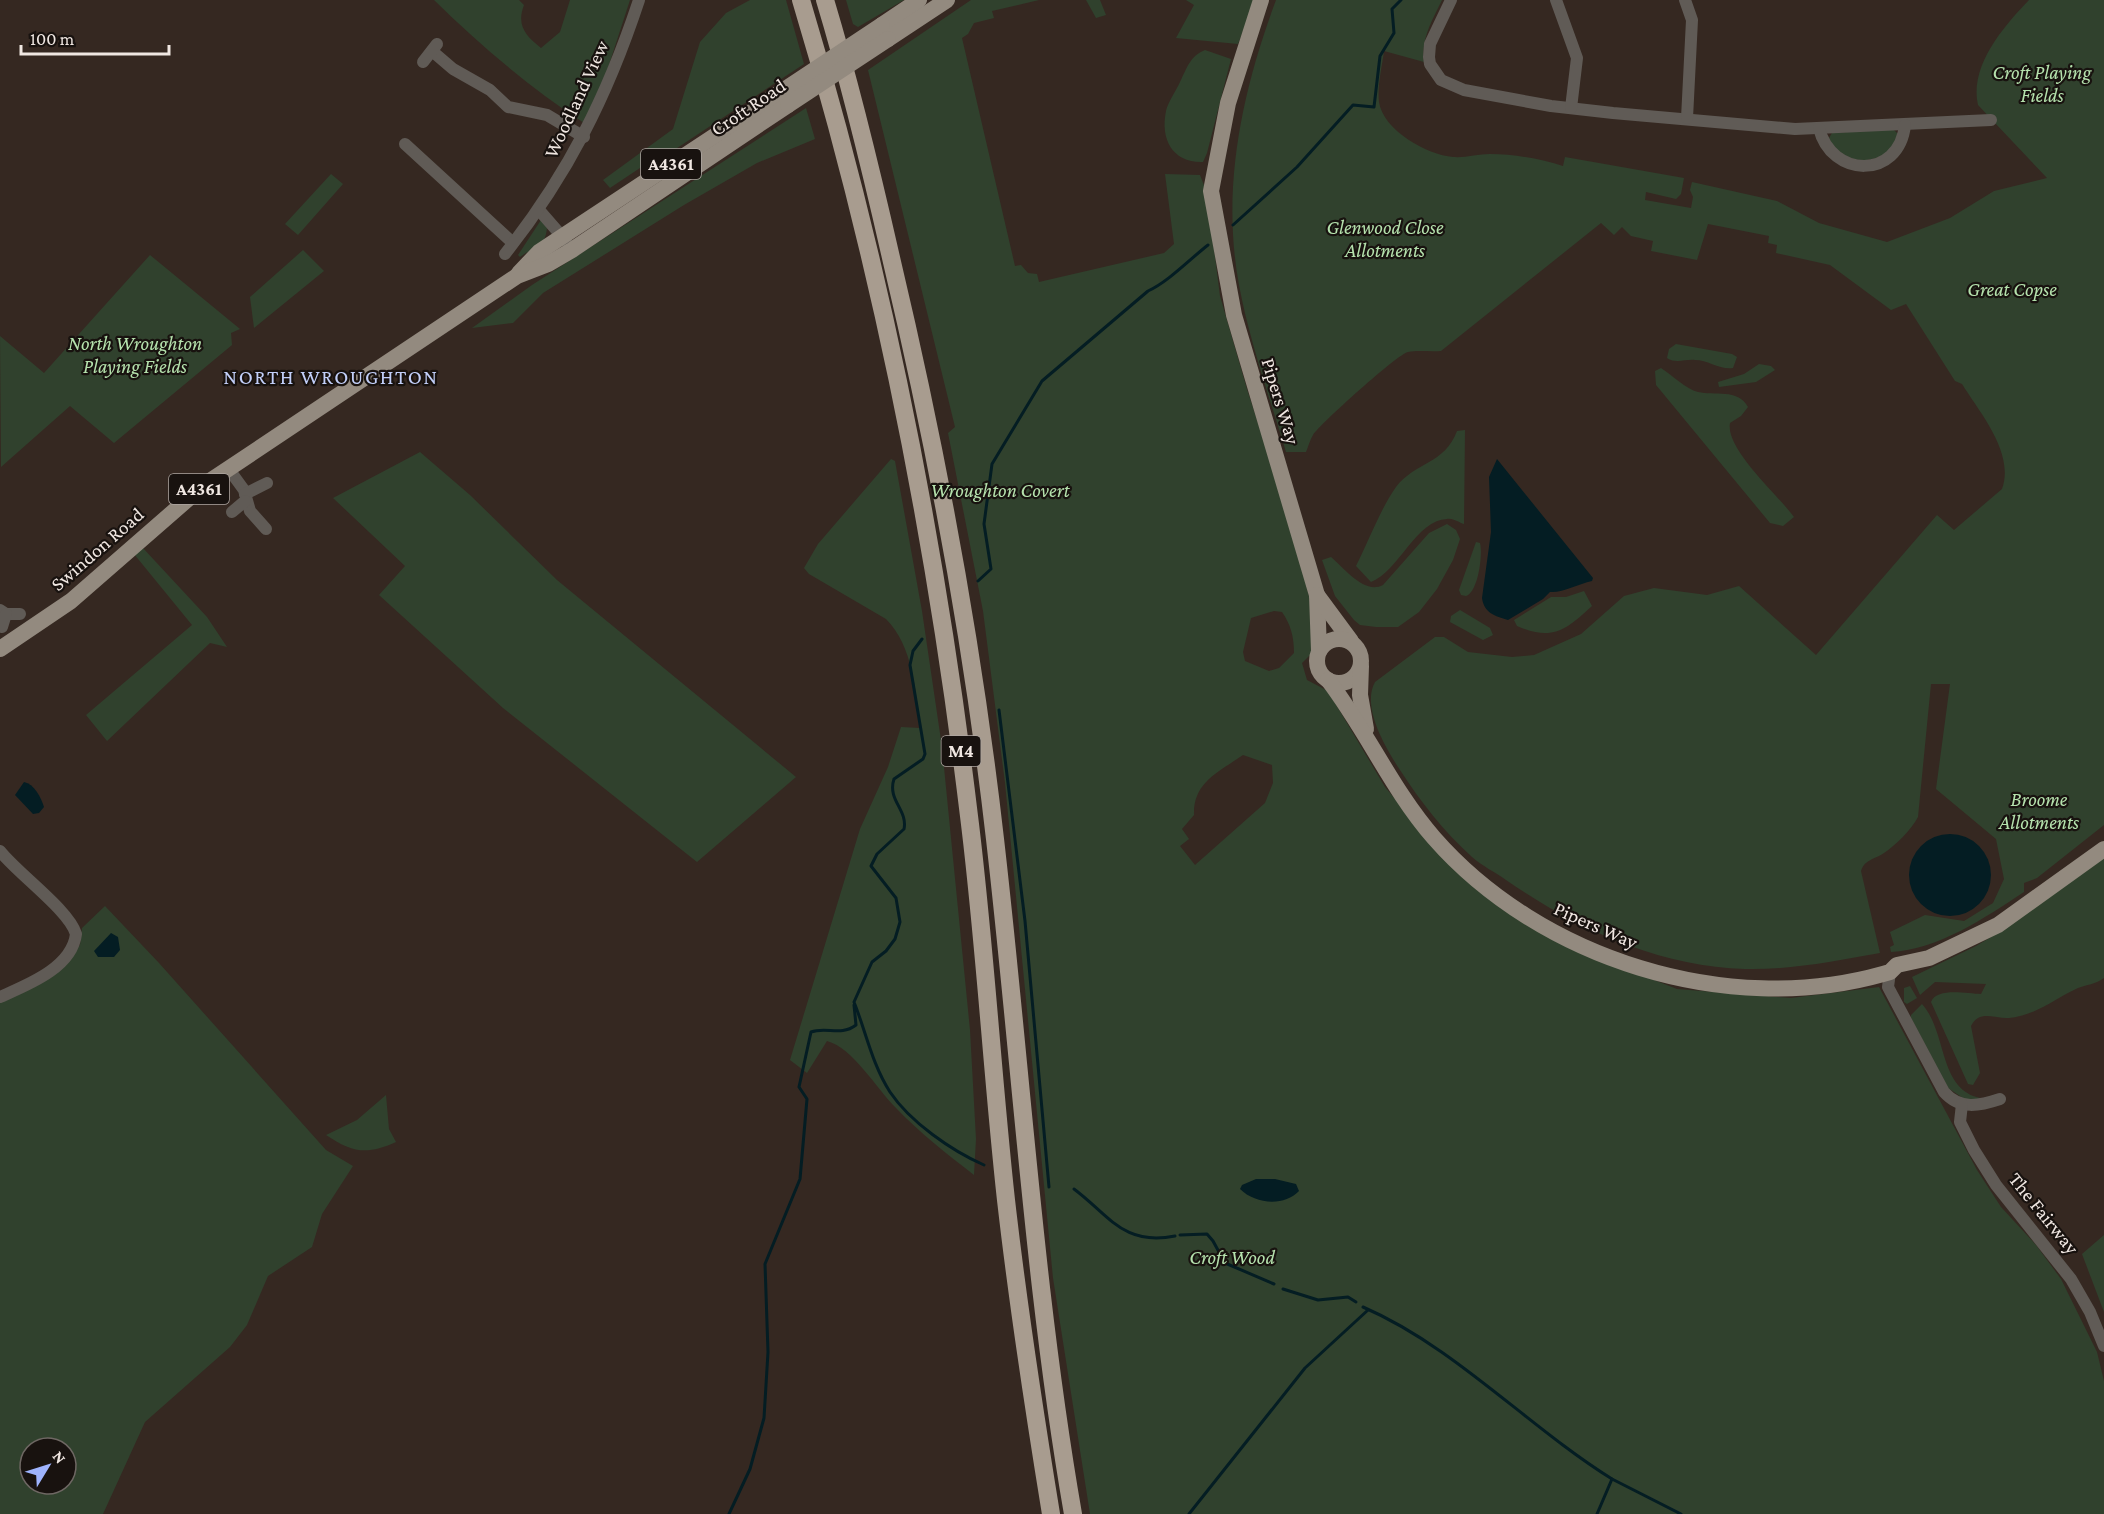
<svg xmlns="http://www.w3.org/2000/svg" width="2104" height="1514" viewBox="0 0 2104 1514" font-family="'Crimson Pro',serif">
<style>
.green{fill:#30412d;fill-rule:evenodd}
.water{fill:#041d23}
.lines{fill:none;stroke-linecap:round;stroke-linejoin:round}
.stream{stroke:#041d23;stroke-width:3}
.minor{stroke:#605b56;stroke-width:12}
.major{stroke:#938a7f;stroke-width:16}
.highway{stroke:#a89c8f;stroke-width:18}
.major-bridge{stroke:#938a7f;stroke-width:16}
.labels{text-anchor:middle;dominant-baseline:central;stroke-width:4.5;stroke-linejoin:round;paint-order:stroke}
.shield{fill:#18120f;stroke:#afa7a3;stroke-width:1.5}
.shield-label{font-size:18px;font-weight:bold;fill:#f0e7e2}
.park-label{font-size:20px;font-style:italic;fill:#b5e2ad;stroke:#18120f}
.street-label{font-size:20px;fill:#f0e7e2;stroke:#18120f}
.neighbourhood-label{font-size:21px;letter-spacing:1.5px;fill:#c2cff9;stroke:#18120f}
</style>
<rect width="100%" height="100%" fill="#352821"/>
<!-- green -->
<g class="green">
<path d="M434 0H519L524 5C516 26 526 36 541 48L560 32 570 0H630L606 74 584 123C529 87 481 46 434 0Z"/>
<path d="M750 0H786L804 64 659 160 649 162 610 188 603 180 673 129 700 42 726 13Z"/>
<path d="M846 0H904L858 27 853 24Z"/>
<path d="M971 0H1039L992 11 994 18 974 23 968 34 962 38 1015 266 1021 265 1028 273 1037 274 1039 282 1164 253 1174 244 1165 174 1200 175 1207 193 1220 296 1247 389 1296 540 1313 613V652L1302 663 1307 680 1328 691 1385 787 1458 873 1555 941 1677 989 1791 998 1879 987 1977 1170 2001 1207 2036 1245 2061 1279 2097 1352 2104 1381V1514H1090L1053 1278 1005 783 983 611 948 433 955 427 868 70ZM1274 611 1282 612C1291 625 1294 637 1294 653L1279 668 1269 671 1245 661 1243 652 1251 618ZM1243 755 1272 765 1273 783 1265 803 1195 865 1180 846 1189 839 1182 829 1194 815C1193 782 1219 772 1243 755Z"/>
<path d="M1086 0H1100L1106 15 1096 18Z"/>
<path d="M1186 0H1255L1238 44 1176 38 1194 5Z"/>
<path d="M1276 0H1442C1432 21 1421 38 1424 62L1384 51C1382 67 1377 86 1379 102 1383 130 1427 155 1453 157 1465 158 1478 154 1490 154 1513 154 1542 159 1563 166L1565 157 1684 178 1681 194 1676 199 1646 192 1645 200 1691 208 1693 197 1690 190 1692 182 1777 201 1819 223 1887 242 1950 218 1994 191 2047 178 1978 105C1969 66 2004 26 2029 0H2104V825L2037 878 2024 883V892C1986 917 1938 950 1891 952L1890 947 1894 945 1890 932 1925 915 1964 921 1993 903 2004 879 1996 839 1936 789 1950 684H1931L1918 817C1911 830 1896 845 1884 853 1874 860 1865 859 1861 871L1880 953C1835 961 1791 970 1745 969 1659 967 1575 928 1506 880 1495 872 1482 866 1472 857 1444 832 1420 801 1400 770 1386 749 1361 707 1375 682L1435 637H1444L1468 652 1512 657 1534 655 1581 634 1624 596 1654 588 1707 595 1739 586 1816 655 1937 515 1954 530 2002 489C2015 453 1980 413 1962 384L1955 381 1906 304 1891 310 1830 265 1776 253 1777 245 1768 243 1769 236 1708 224 1697 260 1651 251 1653 241 1631 236 1622 227 1614 235 1601 223 1441 351C1430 352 1418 350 1408 352 1399 353 1320 424 1313 435 1310 440 1308 447 1306 452H1286C1270 399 1249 339 1239 285 1221 188 1242 91 1276 0Z"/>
<path d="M1205 50 1231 59 1207 153 1203 162C1173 163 1160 140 1166 111 1168 102 1176 91 1180 82 1187 68 1190 56 1205 50Z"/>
<path d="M806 108 815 139 757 163 684 205 543 293 513 323 472 328 532 285Z"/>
<path d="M1893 129 1899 135C1897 140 1894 148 1890 151 1870 166 1839 163 1829 138L1832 133Z"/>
<path d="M331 174 343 184 298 235 285 224Z"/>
<path d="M541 220 547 228C545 249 533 247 520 257L518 255Z"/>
<path d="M303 250 324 271 254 328 250 297Z"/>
<path d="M150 255 240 329 231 333 232 345 114 443 70 406 1 467 0 336 44 373Z"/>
<path d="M1676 344 1732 354 1737 357 1733 368C1720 370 1708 360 1695 360 1685 359 1676 364 1667 358L1669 349Z"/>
<path d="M1759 364 1771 366 1775 370 1756 382 1719 387 1718 382 1744 374Z"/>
<path d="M1661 368C1672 375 1686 389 1698 392 1714 396 1738 388 1748 407L1741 416 1730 423C1725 449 1778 495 1794 517L1783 526 1770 523 1656 385 1655 371Z"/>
<path d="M1465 430 1464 524C1459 523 1454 518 1447 519 1416 520 1399 571 1371 582L1356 566C1368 542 1381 508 1396 487 1415 462 1445 464 1457 431Z"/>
<path d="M420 452 470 495 557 580 796 777 697 862 503 708 379 595 405 566 333 498Z"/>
<path d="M891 459 895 461 922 611 942 747 970 1030 976 1139 974 1175C947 1154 920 1133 896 1108 876 1088 853 1048 827 1041L807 1073 790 1060 860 829 888 767 901 727 920 728C916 692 913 646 886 619L809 574 804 568 818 544Z"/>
<path d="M1447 524 1456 530 1460 539 1453 560 1437 589 1419 612 1398 627H1376L1360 625 1354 620 1335 596 1322 560 1331 557C1345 569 1365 595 1383 585L1429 533Z"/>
<path d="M1476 542 1480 543C1483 555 1478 592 1466 596L1461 595 1459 590Z"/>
<path d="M142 547 207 617 227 647 210 643 107 741 86 715 192 625 134 554Z"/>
<path d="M1584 591 1592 606C1565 631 1552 641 1517 626L1514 620 1551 597H1566Z"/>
<path d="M1460 610 1490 628 1493 635 1483 640 1450 622 1451 616Z"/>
<path d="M2104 856V978C2096 984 2086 985 2078 988 2054 999 2037 1015 2009 1018 1994 1019 1980 1009 1971 1026L1980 1073 1973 1085 1968 1084 1931 1002C1937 987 1967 994 1981 994L1986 984 1935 982 1920 995 1912 977 1976 946 2006 928Z"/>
<path d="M105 906 159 963 326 1150 353 1166 322 1214 312 1247 268 1276 247 1325 230 1347 145 1422 103 1514H0V1002L71 956 80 945 82 928ZM30 1448H66V1484H30Z"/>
<path d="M1910 986 1917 998 1907 1004 1904 1002V988Z"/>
<path d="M1922 1004C1949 1034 1937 1096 1988 1099L1966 1100 1948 1088 1911 1018V1015Z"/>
<path d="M386 1095 389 1129 396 1142C367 1155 353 1153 326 1135L357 1120Z"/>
<path d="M2104 1235V1312L2082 1254Z"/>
</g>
<!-- water -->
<g class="water">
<path d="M1497 459 1593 578 1592 581C1578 584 1563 593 1550 592L1543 599 1508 620C1495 616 1484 613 1482 598L1491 532 1489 477Z"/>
<path d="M24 782C34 784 41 797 44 807L39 813 33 814 15 795Z"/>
<circle cx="1950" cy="875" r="41"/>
<path d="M111 933 118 937 120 950 114 957H98L94 951Z"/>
<path d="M1256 1179H1275L1296 1184 1299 1191C1284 1207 1255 1204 1240 1189L1242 1185Z"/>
</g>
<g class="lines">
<!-- stream -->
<g class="stream">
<path d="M1233 225 1297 167 1353 105 1374 107 1380 56 1394 33 1392 9 1401 0"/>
<path d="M978 581 991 569 984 524 992 464 1042 381 1148 291C1168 282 1190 259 1208 245"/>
<path d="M922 639 913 651 910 665 925 754 923 759 894 779C887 800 908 810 904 829L877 854 871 866 896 898 900 922 895 939 886 951 872 962 854 1002C866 1032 872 1064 890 1092 910 1122 952 1151 984 1165"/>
<path d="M999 710 1025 921 1049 1187"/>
<path d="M1074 1189C1110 1216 1123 1246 1175 1236"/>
<path d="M1180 1235 1207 1234 1213 1241 1225 1263 1274 1284"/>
<path d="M1283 1289 1318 1300 1348 1297 1356 1302"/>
<path d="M1363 1307C1455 1347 1527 1426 1612 1479L1597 1514"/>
<path d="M1612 1479 1681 1514"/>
<path d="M729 1514 750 1469 764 1418 768 1352 765 1264 800 1179 807 1099 799 1087 811 1032C827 1026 840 1037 856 1025L854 1005"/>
<path d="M1189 1514 1305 1368 1368 1310"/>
</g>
<!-- minor -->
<g class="minor">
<path d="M1451 0 1430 44 1429 57 1430 64 1441 80 1464 90 1551 106 1613 113 1795 129 1991 120"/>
<path d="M1556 0 1577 58 1571 108"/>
<path d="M1685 0 1692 20 1687 118"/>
<path d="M432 51 453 69 490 90 508 107 547 115 584 137"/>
<path d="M423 62 437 44"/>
<path d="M1819 128C1831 178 1899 180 1905 125"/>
<path d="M405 144 513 243"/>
<path d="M539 210 566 241"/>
<path d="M505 254C568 174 607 97 639 0"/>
<path d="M228 468 244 490 250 511 266 529"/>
<path d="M245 494 267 483"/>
<path d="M232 512 245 501"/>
<path d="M0 610 6 614H20"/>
<path d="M2 627 6 614"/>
<path d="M0 851C17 873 69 910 76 934 72 968 27 985 0 997"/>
<path d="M1890 972 1888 987 1944 1092C1960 1110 1979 1106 2000 1099"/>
<path d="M1962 1104 1960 1122 1974 1150 1996 1185 2071 1279 2090 1312 2104 1346"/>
</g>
<!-- major -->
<g class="major">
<path d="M1261 0 1228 103 1211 191 1234 315 1317 595 1319 651"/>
<path d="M882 25 919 0"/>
<path d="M888 39 947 0"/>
<path d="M519 273 539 252 781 92"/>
<path d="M1317 595 1351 641"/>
<circle cx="1339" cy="661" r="22"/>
<path d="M0 649 71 601 204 485 517 276 548 264 572 250 788 105"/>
<path d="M1361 666 1360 695 1366 729"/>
<path d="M1328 680C1367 731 1392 790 1434 838 1540 959 1727 1018 1883 974L1890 972 1897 965 1929 958 1998 925 2104 849"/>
</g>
<!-- highway -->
<g class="highway">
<path d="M801 0C881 265 936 541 969 816 985 944 992 1073 1006 1200 1018 1305 1034 1410 1051 1514"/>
<path d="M825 0C851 86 872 174 892 262 937 452 973 645 995 839 1021 1064 1034 1290 1073 1514"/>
</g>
<!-- major-bridge -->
<g class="major-bridge">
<path d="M781 92 882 25"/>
<path d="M788 105 888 39"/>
</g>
</g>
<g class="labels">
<!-- shield labels -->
<g class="shield">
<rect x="641" y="149" width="60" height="30" rx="4.5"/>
<rect x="169" y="474" width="60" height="30" rx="4.5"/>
<rect x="941.5" y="736" width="39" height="30" rx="4.5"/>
</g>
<g class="shield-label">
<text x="671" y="164">A4361</text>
<text x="199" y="489">A4361</text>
<text x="961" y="751">M4</text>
</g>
<!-- park labels -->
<g class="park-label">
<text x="2042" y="72">Croft Playing<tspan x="2042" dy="23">Fields</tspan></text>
<text x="1385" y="227">Glenwood Close<tspan x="1385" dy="23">Allotments</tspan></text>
<text x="2012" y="289">Great Copse</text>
<text x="135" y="343">North Wroughton<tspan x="135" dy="23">Playing Fields</tspan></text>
<text x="1000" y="490">Wroughton Covert</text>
<text x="2039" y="799">Broome<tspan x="2039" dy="23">Allotments</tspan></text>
<text x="1232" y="1257">Croft Wood</text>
</g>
<!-- street labels -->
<g class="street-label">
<text transform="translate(576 99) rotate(-65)">Woodland View</text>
<text transform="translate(748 107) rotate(-34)">Croft Road</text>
<text transform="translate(1281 401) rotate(73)">Pipers Way</text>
<text transform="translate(97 549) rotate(-41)">Swindon Road</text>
<text transform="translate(1596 925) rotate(24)">Pipers Way</text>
<text transform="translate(2044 1213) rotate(51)">The Fairway</text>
</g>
<!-- neighbourhood labels -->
<g class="neighbourhood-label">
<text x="331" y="377">NORTH WROUGHTON</text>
</g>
</g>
<!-- north arrow -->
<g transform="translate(48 1466) rotate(52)"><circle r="28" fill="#18120f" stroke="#6e6763" stroke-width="1.5"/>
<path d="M0-4.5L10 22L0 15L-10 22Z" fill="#9eb3fd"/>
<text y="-9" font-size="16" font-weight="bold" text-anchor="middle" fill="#f0e7e2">N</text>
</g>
<!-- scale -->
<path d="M21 45v9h148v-9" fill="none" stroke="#f0e7e2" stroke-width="3"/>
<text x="30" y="45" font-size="18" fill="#f0e7e2" stroke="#18120f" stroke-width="4.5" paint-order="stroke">100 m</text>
</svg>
